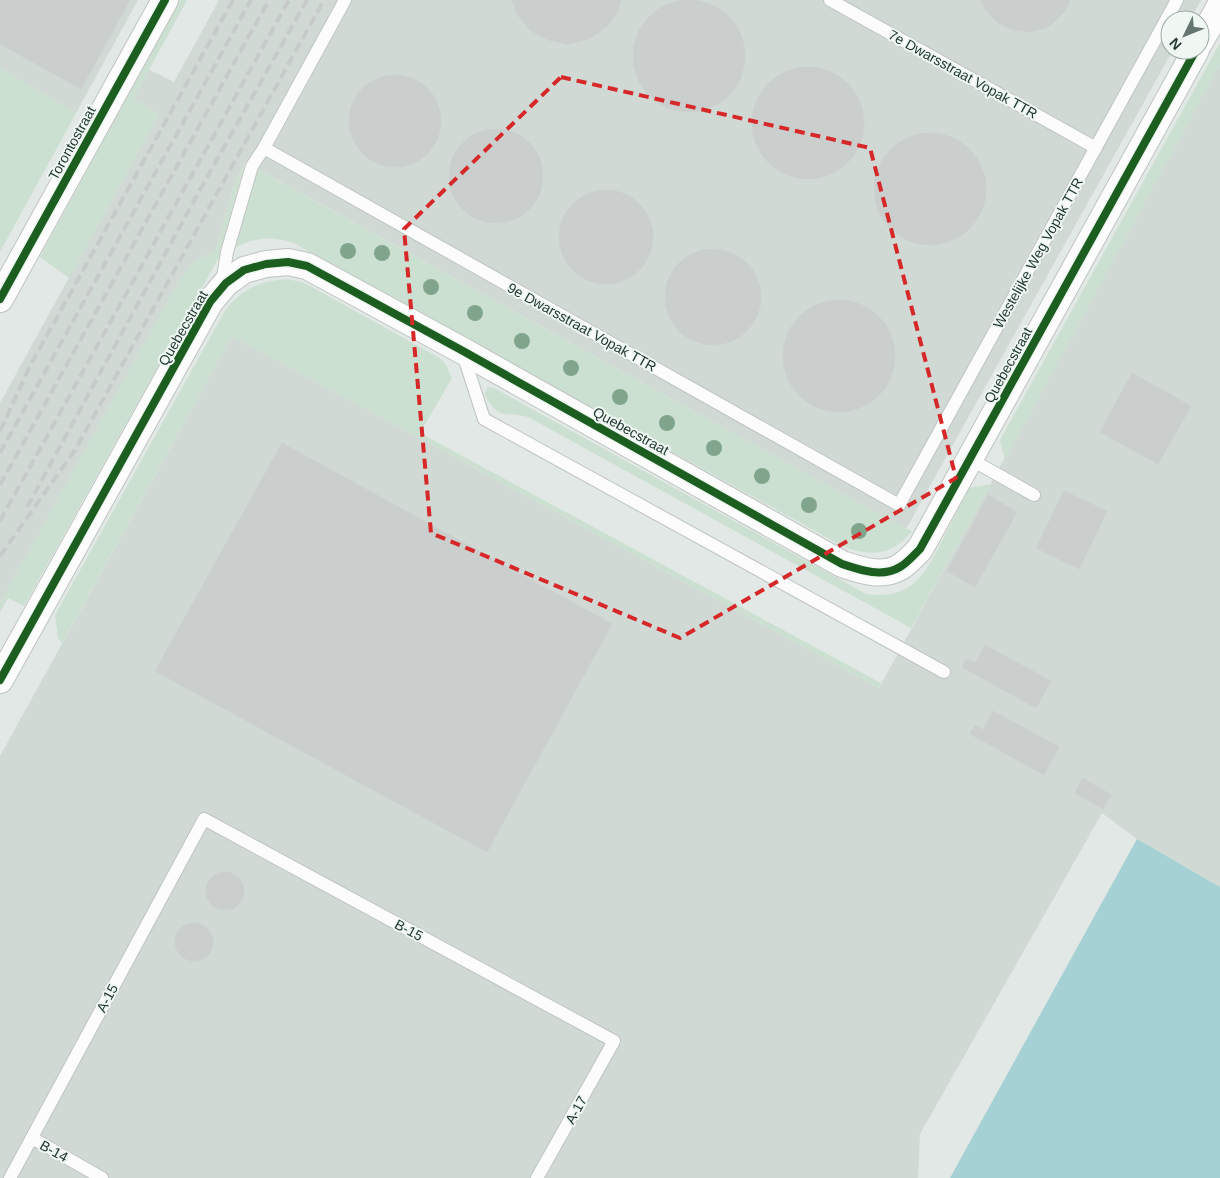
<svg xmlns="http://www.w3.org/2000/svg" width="1220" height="1178" viewBox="0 0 1220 1178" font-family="Arial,sans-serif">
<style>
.built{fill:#d1d9d5}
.green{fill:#cce0d1}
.water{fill:#a5d0d4}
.building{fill:#cacfcd;stroke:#cbd1ce}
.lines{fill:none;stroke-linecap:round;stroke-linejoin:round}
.lane-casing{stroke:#bfc4c2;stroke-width:14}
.street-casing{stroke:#bfc4c2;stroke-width:28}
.lane{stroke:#fbfcfb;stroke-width:12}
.street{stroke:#fbfcfb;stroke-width:26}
.rail{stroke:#c6cac9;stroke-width:4;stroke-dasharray:10 5;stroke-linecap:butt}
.cycleway-casing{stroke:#f0f7f3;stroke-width:11}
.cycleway{stroke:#1b5e20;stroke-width:8}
.tree{fill:#80a58c}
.marked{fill:none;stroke:#d62828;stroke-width:4;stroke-dasharray:10 6;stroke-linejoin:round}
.labels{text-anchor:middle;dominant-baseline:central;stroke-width:4;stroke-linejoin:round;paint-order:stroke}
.street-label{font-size:14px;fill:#223932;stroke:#f0f7f3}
</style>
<rect width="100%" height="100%" fill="#e2e8e5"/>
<!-- built -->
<g class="built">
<path d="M0 0H138L76 113 0 68Z"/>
<path d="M219 0H1201L1190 20H1170V50H1173L906 529 245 162 235 182 216 250 196 261 0 604V403L159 114 133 99 148 69 174 82Z"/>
<path d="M1220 64V887L1137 839 1102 813 920 1134 918 1178H0V756L232 336 879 688Z"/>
</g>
<!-- green -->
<g class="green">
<path d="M180 0H187L133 99 159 114 69 278 40 257Z"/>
<path d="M1220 43V64L1005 460 1000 440Z"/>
<path d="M0 68 76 113 0 252Z"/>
<path d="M245 162 219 257 24 606 8 598 0 612V603L180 279 196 261 216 250 235 182Z"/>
<path d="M257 169 906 529 912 531C893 556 869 557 842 546L294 243C272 236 255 237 235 248Z"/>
<path d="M287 279 302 282 312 287 438 357 445 363 452 378 420 433 881 683 879 688 232 336 62 643 58 639 55 615 226 309C244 288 260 281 287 279Z"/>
<path d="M488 387 494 388 866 594C911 600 924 576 942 541 951 523 960 506 969 488L991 484 911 628 528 417C502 411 499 421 484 394Z"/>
</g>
<!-- water -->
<path class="water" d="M1137 839 1220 887V1178H950Z"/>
<!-- building -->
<g class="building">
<circle cx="689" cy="56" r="56"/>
<path d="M0 0H130L81 89 0 44Z"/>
<path d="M512 0H621L618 11 606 27 589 39 568 44 548 40 530 30 517 14Z"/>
<path d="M981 0H1070L1065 11 1053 23 1046 28 1029 32 1012 30 997 22 985 9Z"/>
<circle cx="808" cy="123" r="56"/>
<circle cx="395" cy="121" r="46"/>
<circle cx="496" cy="176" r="47"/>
<circle cx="930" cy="189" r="56"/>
<circle cx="606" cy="237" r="47"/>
<circle cx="713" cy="297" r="48"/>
<circle cx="839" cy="356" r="56"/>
<path d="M1132 373 1191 406 1158 464 1100 432Z"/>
<path d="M282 443 612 624 487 852 155 671Z"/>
<path d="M1064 491 1107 511 1079 569 1036 548Z"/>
<path d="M988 495 1017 512 975 587 947 571Z"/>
<path d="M985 645 1051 681 1036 708 962 667 966 659 975 663Z"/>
<path d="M993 711 1059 747 1044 775 970 734 975 725 983 730Z"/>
<path d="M1083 778 1111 795 1103 809 1075 793Z"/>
<circle cx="225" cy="891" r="19"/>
<circle cx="194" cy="942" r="19"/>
</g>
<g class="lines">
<!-- lane casing -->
<g class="lane-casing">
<g id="lane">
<path d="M830 0 1096 148"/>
<path d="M264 148 899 505 1177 0"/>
<path d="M222 284 227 252 252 166 264 148 345 0"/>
<path d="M463 354 484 419 944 672"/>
<path d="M970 459 1034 495"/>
<path d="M32 1138 102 1178"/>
<path d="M10 1178 204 819 614 1041 537 1178"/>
</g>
</g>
<!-- street casing -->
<g class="street-casing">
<g id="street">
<path d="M1200 42 1220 6"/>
<path d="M0 299 165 0"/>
<path d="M0 680 210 302 226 283 244 270 266 264 288 262 307 266 463 351 842 564C860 570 882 578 900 567 907 563 914 555 920 549L1196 50"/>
</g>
</g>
<!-- lane -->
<use href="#lane" class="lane"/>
<!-- street -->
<use href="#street" class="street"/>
<!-- rail -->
<g class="rail">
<path d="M0 431 30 366 233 0"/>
<path d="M0 453 251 0"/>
<path d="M0 485 269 0"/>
<path d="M27 507 206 179 307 0"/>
<path d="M0 521 289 0"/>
<path d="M0 556 75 450 324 0"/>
</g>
<!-- cycleway casing -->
<g class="cycleway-casing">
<g id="cycleway">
<path d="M0 299 165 0"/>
<path d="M0 680 210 302 226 283 244 270 266 264 288 262 307 266 463 351 842 564C860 570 882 578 900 567 907 563 914 555 920 549L1196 50"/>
</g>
</g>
<!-- cycleway -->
<use href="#cycleway" class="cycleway"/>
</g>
<!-- trees -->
<g class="tree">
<circle cx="348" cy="251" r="8"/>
<circle cx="382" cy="253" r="8"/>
<circle cx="431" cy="287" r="8"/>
<circle cx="475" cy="313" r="8"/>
<circle cx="522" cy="341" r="8"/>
<circle cx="571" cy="368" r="8"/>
<circle cx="620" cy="397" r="8"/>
<circle cx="667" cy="423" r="8"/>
<circle cx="714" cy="448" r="8"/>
<circle cx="762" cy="476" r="8"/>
<circle cx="809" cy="505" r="8"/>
<circle cx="859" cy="531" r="8"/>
</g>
<!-- marked area -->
<path class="marked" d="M561 77 870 148 956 478 680 638 431 533 404 229Z"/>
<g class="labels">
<!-- street labels -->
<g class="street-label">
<text transform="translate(963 74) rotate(29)">7e Dwarsstraat Vopak TTR</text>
<text transform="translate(72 143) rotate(-61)">Torontostraat</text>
<text transform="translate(1038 253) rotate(-61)">Westelijke Weg Vopak TTR</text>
<text transform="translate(582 327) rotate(29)">9e Dwarsstraat Vopak TTR</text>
<text transform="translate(183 328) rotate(-60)">Quebecstraat</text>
<text transform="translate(1008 365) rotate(-61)">Quebecstraat</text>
<text transform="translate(631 431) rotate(29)">Quebecstraat</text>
<text transform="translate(409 930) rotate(28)">B-15</text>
<text transform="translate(107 998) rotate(-62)">A-15</text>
<text transform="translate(576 1110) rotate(-61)">A-17</text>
<text transform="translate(54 1151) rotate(29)">B-14</text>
</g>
</g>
<!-- north arrow -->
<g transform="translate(1185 35) rotate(227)"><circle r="24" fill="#f0f7f3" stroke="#9eaba6"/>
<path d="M0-4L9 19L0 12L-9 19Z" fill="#657671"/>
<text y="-8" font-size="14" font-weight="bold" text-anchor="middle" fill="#223932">N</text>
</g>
</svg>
